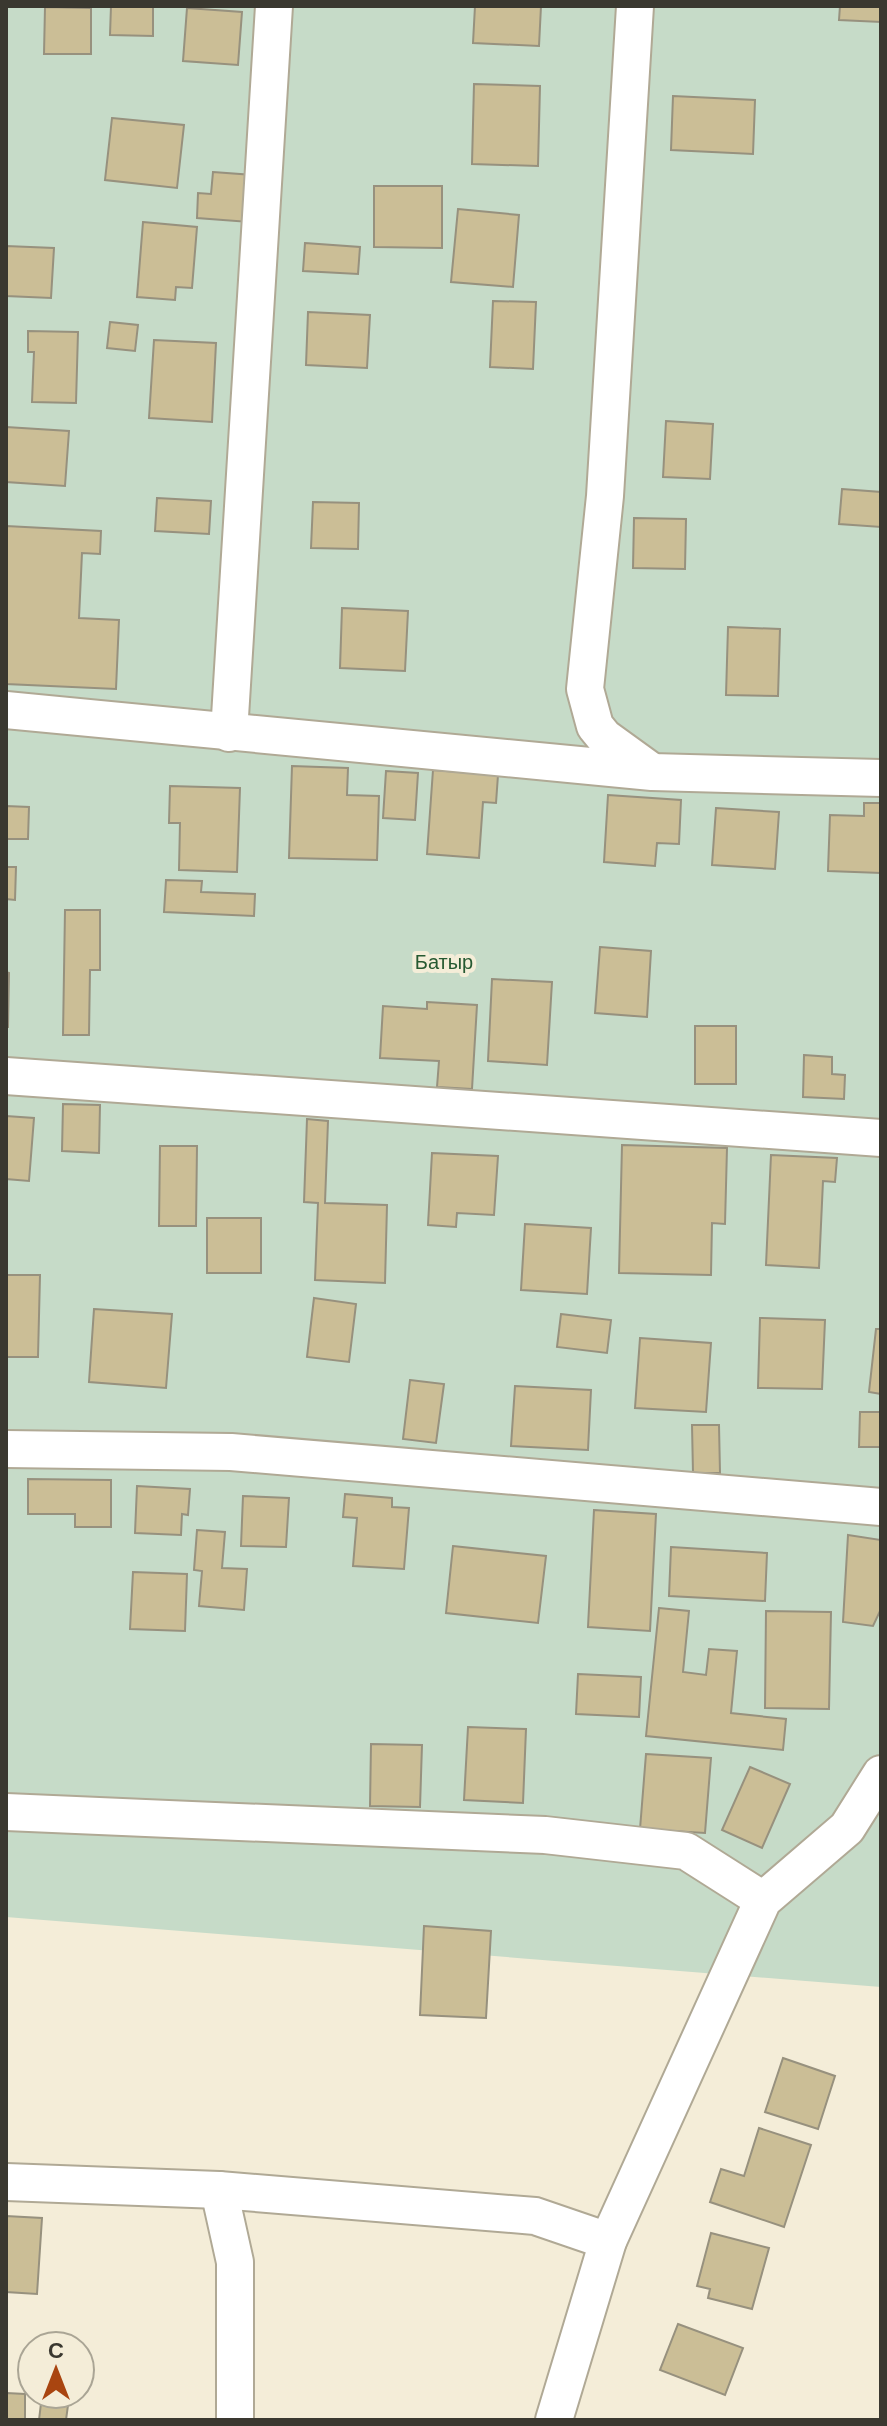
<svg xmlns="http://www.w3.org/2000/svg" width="887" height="2426" viewBox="0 0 887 2426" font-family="Helvetica,sans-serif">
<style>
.green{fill:#c6dbc8}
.building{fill:#cbbe96;stroke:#97917e;stroke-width:2}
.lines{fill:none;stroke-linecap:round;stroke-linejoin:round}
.minor-casing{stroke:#b0a995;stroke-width:40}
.minor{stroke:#fff;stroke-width:36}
.labels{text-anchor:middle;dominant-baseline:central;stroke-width:8;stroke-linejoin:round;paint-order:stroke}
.park-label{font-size:20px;fill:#265931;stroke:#f4edd8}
</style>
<rect width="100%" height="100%" fill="#f4edd8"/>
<!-- green -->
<path class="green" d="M6 6H881V1987L6 1917Z"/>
<!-- building -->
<g class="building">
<path d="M111 6H153V36L110 35Z"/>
<path d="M475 6H541L539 46 473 43Z"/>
<path d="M840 6H881V22L839 20Z"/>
<path d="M45 7 91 8V54H44Z"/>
<path d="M187 8 242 12 238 65 183 61Z"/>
<path d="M474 84 540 86 538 166 472 164Z"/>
<path d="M673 96 755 100 753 154 671 150Z"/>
<path d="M112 118 184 125 177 188 105 180Z"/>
<path d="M213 172 253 175 249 222 197 218 198 193 211 194Z"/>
<path d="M374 186H442V248L374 247Z"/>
<path d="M458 209 519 215 513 287 451 282Z"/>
<path d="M143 222 197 227 192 288 176 287 175 300 137 297Z"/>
<path d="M305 243 360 247 358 274 303 271Z"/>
<path d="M6 246 54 248 51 298 6 296Z"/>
<path d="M493 301 536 302 533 369 490 367Z"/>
<path d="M308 312 370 315 367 368 306 365Z"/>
<path d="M110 322 138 325 135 351 107 348Z"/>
<path d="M28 331 78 332 76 403 32 402 34 352H28Z"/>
<path d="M154 340 216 343 212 422 149 418Z"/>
<path d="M666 421 713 424 710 479 663 477Z"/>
<path d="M6 427 69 431 65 486 6 482Z"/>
<path d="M842 489 881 492V527L839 524Z"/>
<path d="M157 498 211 501 209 534 155 531Z"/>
<path d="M313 502 359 503 358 549 311 548Z"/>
<path d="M634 518 686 519 685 569 633 568Z"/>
<path d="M6 526 101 531 100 554 82 553 79 618 119 620 116 689 6 684Z"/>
<path d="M342 608 408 611 405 671 340 668Z"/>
<path d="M728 627 780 629 778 696 726 695Z"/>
<path d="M292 766 348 768 347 795 379 796 377 860 289 858Z"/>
<path d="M433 770 498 775 496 803 483 802 479 858 427 854Z"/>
<path d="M386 771 418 773 415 820 383 818Z"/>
<path d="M170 786 240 788 237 872 179 870 180 823H169Z"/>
<path d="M608 795 681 800 679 844 657 843 655 866 604 862Z"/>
<path d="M864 803H881V873L828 871 830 815 864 816Z"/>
<path d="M6 806 29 807 28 839H6Z"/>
<path d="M716 808 779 812 775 869 712 865Z"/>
<path d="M6 867H16L15 900 6 899Z"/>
<path d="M166 880 202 881 201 892 255 894 254 916 164 912Z"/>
<path d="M65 910H100V970H90L89 1035H63Z"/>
<path d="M600 947 651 951 647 1017 595 1013Z"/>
<path d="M6 972 9 973 8 1027H6Z"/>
<path d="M492 979 552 982 547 1065 488 1061Z"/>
<path d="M427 1002 477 1005 472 1089 437 1087 439 1061 380 1058 383 1006 427 1009Z"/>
<rect x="695" y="1026" width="41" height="58"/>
<path d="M804 1055 832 1057V1074L845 1075 844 1099 803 1097Z"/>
<path d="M63 1104 100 1105 99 1153 62 1151Z"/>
<path d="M6 1116 34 1118 29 1181 6 1179Z"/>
<path d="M307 1119 328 1121 325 1203 387 1205 385 1283 315 1280 318 1203 304 1202Z"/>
<path d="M622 1145 727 1148 725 1224 712 1223 711 1275 619 1273Z"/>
<path d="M160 1146H197L196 1226H159Z"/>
<path d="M432 1153 498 1156 494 1215 457 1213 456 1227 428 1225Z"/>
<path d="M771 1155 837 1158 835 1182 823 1181 819 1268 766 1265Z"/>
<rect x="207" y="1218" width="54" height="55"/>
<path d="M525 1224 591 1228 587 1294 521 1290Z"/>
<path d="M6 1275H40L38 1357H6Z"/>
<path d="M314 1298 356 1304 349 1362 307 1357Z"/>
<path d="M94 1309 172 1314 166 1388 89 1382Z"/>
<path d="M561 1314 611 1320 607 1353 557 1347Z"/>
<path d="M760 1318 825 1320 822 1389 758 1388Z"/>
<path d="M876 1329H881V1394L869 1392Z"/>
<path d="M640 1338 711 1343 706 1412 635 1408Z"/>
<path d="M410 1380 444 1384 436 1443 403 1439Z"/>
<path d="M515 1386 591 1390 588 1450 511 1446Z"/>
<path d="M860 1412H881V1447H859Z"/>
<path d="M692 1425H719L720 1473H693Z"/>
<path d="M28 1479 111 1480V1527H75V1514H28Z"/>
<path d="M137 1486 190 1489 188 1515 182 1514 181 1535 135 1533Z"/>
<path d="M345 1494 392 1498V1507L409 1508 404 1569 353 1566 357 1518 343 1517Z"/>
<path d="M243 1496 289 1498 286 1547 241 1546Z"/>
<path d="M594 1510 656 1514 650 1631 588 1627Z"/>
<path d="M197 1530 225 1532 222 1568 247 1569 244 1610 199 1606 202 1571 194 1570Z"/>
<path d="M848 1535 881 1540V1609L873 1626 843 1622Z"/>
<path d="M453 1546 546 1556 538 1623 446 1613Z"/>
<path d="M671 1547 767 1553 765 1601 669 1596Z"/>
<path d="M133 1572 187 1574 185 1631 130 1629Z"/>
<path d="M659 1608 689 1611 683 1672 706 1675 709 1649 737 1651 731 1713 786 1719 783 1750 646 1736Z"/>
<path d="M766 1611 831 1612 829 1709 765 1708Z"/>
<path d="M578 1674 641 1677 639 1717 576 1714Z"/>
<path d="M468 1727 526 1729 523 1803 464 1800Z"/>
<path d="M371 1744 422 1745 420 1807 370 1806Z"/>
<path d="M646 1754 711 1758 705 1833 640 1829Z"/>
<path d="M750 1767 790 1784 762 1848 722 1830Z"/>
<path d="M424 1926 491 1931 486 2018 420 2015Z"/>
<path d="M783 2058 835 2076 818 2129 765 2112Z"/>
<path d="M759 2128 811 2145 784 2227 710 2202 721 2169 744 2176Z"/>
<path d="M6 2216 42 2218 37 2294 6 2292Z"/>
<path d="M711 2233 769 2248 752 2309 708 2298 710 2289 697 2286Z"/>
<path d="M678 2324 743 2348 725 2395 660 2370Z"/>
<path d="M6 2393 25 2394V2420H6Z"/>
<path d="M42 2395 69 2398 66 2420H39Z"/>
</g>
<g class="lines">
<!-- minor casing -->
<g class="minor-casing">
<g id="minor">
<path d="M635 6 605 496 585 689 595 726 604 737 651 771"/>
<path d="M6 710 652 772 881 778"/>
<path d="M229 733 274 6"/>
<path d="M6 1076 881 1138"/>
<path d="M6 1449 231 1452 881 1507"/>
<path d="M6 1812 545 1835 686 1851 763 1900"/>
<path d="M6 2182 219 2190 535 2216 608 2241"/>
<path d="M219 2190 235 2262V2420"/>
<path d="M554 2420 608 2241 763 1900 847 1828 881 1774"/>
</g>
</g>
<!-- minor -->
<use href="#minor" class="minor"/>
</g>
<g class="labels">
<!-- park labels -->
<g class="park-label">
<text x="444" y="962">Батыр</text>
</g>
</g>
<!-- border -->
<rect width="887" height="2426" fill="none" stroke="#3a3830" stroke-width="16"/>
<!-- north arrow -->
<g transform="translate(56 2370)"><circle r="38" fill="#f4edd8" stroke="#aaa595" stroke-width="2"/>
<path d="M0-6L14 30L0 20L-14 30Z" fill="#a94510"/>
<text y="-12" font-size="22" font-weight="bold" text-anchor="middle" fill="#3a3830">С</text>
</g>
</svg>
